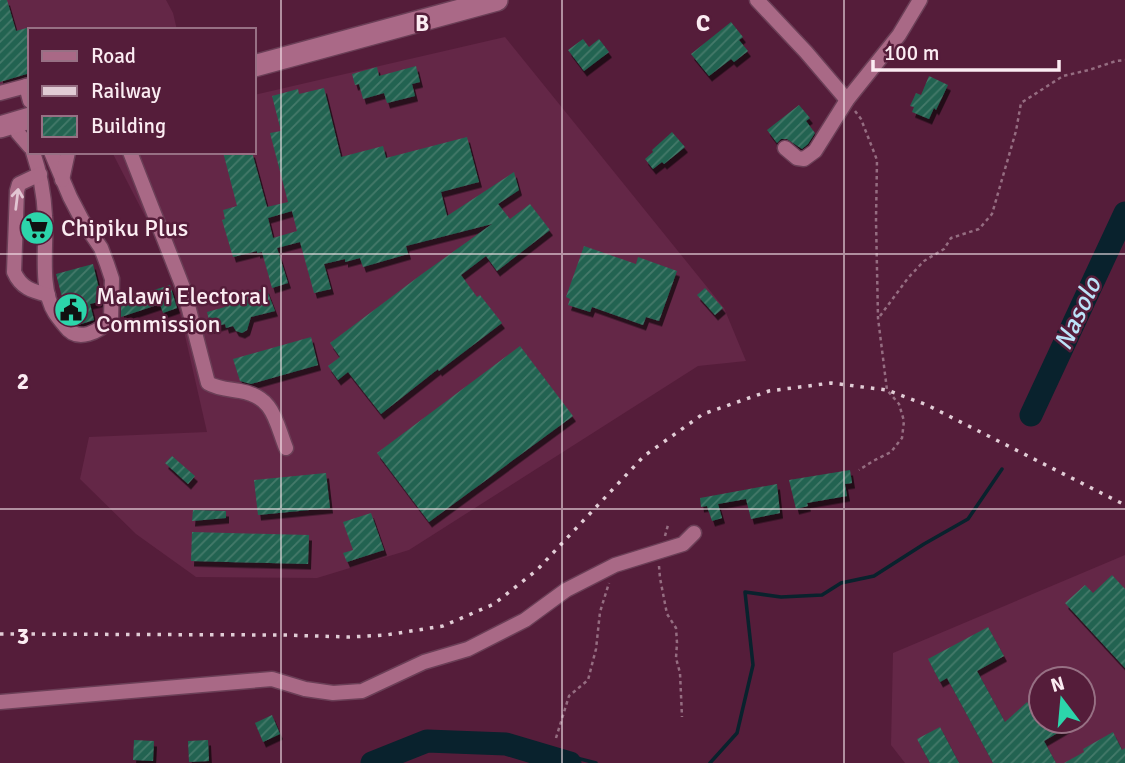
<svg xmlns="http://www.w3.org/2000/svg" width="1125" height="763" viewBox="0 0 1125 763" font-family="Signika,sans-serif">
<style>
.built{fill:#642747;fill-rule:evenodd}
.lines{fill:none;stroke-linecap:round;stroke-linejoin:round}
.stream{stroke:#09222d;stroke-width:3.5}
.river{stroke:#09222d;stroke-width:23}
.building{fill:url(#building-hatch);fill-rule:evenodd;filter:url(#shadow)}
.minor-casing{stroke:#6b3f57;stroke-width:17}
.highway-casing{stroke:#6b3f57;stroke-width:24}
.path{stroke:#956d81;stroke-width:2.5;stroke-dasharray:3.5 3.5;stroke-linecap:butt}
.minor{stroke:#a96986;stroke-width:14}
.highway{stroke:#aa6987;stroke-width:21}
.rail{stroke:#e1ccd5;stroke-width:3.5;stroke-dasharray:3.5 7;stroke-linecap:butt}
.oneway{stroke:#e2c5d2}
.grid{fill:none;stroke:#fbecf2;stroke-width:2;stroke-opacity:0.55}
.labels{text-anchor:middle;dominant-baseline:central;stroke-width:5;stroke-linejoin:round;paint-order:stroke}
.poi-label{font-size:24px;fill:#fbecf2;stroke:#551d3a;text-anchor:start}
.water-label{font-size:26px;font-style:italic;fill:#bce3f8;stroke:#551d3a}
.grid-label{font-size:23px;text-anchor:middle;font-weight:bold;fill:#fbecf2;stroke:#551d3a;stroke-width:5;stroke-linejoin:round;paint-order:stroke}
</style>
<defs>
<pattern id="building-hatch" width="6" height="6" patternUnits="userSpaceOnUse" patternTransform="scale(1.75)"><rect width="6" height="6" fill="#236351"/><path d="M-1 1l2-2M0 6l6-6M5 7l2-2" fill="none" stroke="#447a6a"/></pattern>
<filter id="shadow"><feDropShadow dx="3" dy="5.5" stdDeviation="0" flood-color="#0009"/></filter>
</defs>
<rect width="100%" height="100%" fill="#551d3a"/>
<!-- built -->
<g class="built">
<path d="M0 0H166L173 13 177 30H30V94L13 97 0 101Z"/>
<path d="M505 37 724 308 746 361 698 366 409 550 317 578 196 577 136 534 80 479 89 437 207 432 168 261 112 152H254V95Z"/>
<path d="M1125 555V763H905L891 745 893 653ZM1041 679H1083V721H1041Z"/>
</g>
<g class="lines">
<!-- stream -->
<g class="stream">
<path d="M366 763 371 756 416 741 477 738 553 752 596 763"/>
<path d="M710 763 737 733 753 665 745 592 781 597 822 595 841 583 874 576 924 544 968 519 1002 469"/>
</g>
<!-- river -->
<g class="river">
<path d="M1031 415 1125 213"/>
<path d="M372 763 427 741 506 744 570 763"/>
</g>
</g>
<!-- building -->
<g class="building">
<path d="M0 0H7L16 31 30 27V73L0 82Z"/>
<path d="M731 22 743 37 739 40 748 51 734 62 731 59 709 76 691 54Z"/>
<path d="M583 39 589 47 599 39 609 52 584 71 568 50Z"/>
<path d="M416 66 420 82 412 84 415 96 387 103 384 93 363 99 359 84 355 85 352 74 377 67 379 76Z"/>
<path d="M929 76 948 85 936 110 934 108 929 119 912 112 914 107 910 106 916 93 921 95Z"/>
<path d="M324 88 341 157 383 146 386 158 467 137 479 182 441 192 447 216 514 172 519 190 498 204 510 219 530 204 550 230 497 271 486 256 461 275 477 297 480 295 502 323 439 371 438 369 381 414 348 372 338 380 328 366 340 357 330 343 422 274 492 224 406 246 408 254 363 267 360 258 345 262V259L324 264 331 289 314 293 300 242 277 248 288 283 272 288 262 252 257 253V251L233 257 222 220 225 219 223 210 237 206 223 152H252L267 207 288 202 270 133 281 131 272 96 298 89 299 94ZM292 211 297 231 273 238 268 218Z"/>
<path d="M799 105 810 118 806 121 815 133 808 144 802 149 787 139H781L777 143 767 130Z"/>
<path d="M672 132 685 147 664 164 662 162 653 169 645 159 653 152 652 150Z"/>
<path d="M584 246 636 264 638 257 677 271 659 321 646 317 643 325 592 307 590 312 568 305 570 299 566 297Z"/>
<path d="M93 264 102 301 90 304 94 320 78 325 65 311 59 299V298L62 297 56 274Z"/>
<path d="M170 285 177 308 163 313 160 304 121 317V300Z"/>
<path d="M266 288 275 311 251 317 247 330 242 333 236 331 233 326 226 328 225 324 211 328 207 312 225 307 222 296 238 291 239 296Z"/>
<path d="M705 288 723 308 715 315 697 295Z"/>
<path d="M311 337 318 365 251 384 240 381 233 359Z"/>
<path d="M520 346 573 416 429 522 377 453Z"/>
<path d="M172 456 195 476 188 484 165 463Z"/>
<path d="M850 470 852 483 845 484 847 496 807 503 808 506 796 509 789 480Z"/>
<path d="M326 473 330 508 258 515 254 480Z"/>
<path d="M777 484 780 513 751 519 746 499 718 504 722 518 712 521 707 506 701 507 700 498Z"/>
<path d="M193 510 226 511V518L192 521Z"/>
<path d="M371 513 384 550 347 562 343 553 353 550 343 522Z"/>
<path d="M192 532 309 535 308 564 191 561Z"/>
<path d="M1112 575 1125 589V668L1065 603 1085 585 1093 593Z"/>
<path d="M988 627 1004 656 977 671 1005 722 1027 702 1031 707 1041 701V721H1078L1044 741 1056 763H993L947 678 940 682 928 659Z"/>
<path d="M272 715 280 734 263 742 255 723Z"/>
<path d="M940 727 959 763H930L917 739Z"/>
<path d="M1113 732 1122 750 1125 748V763H1064L1084 752 1083 749Z"/>
<path d="M134 740 154 741 153 761 133 760Z"/>
<path d="M208 740 209 761 189 762 188 741Z"/>
</g>
<g class="lines">
<!-- minor casing -->
<g class="minor-casing">
<g id="minor">
<path d="M757 0 806 52 847 100"/>
<path d="M26 86 30 101"/>
<path d="M0 93 30 85"/>
<path d="M14 122 18 133 30 147"/>
<path d="M785 148 797 158 804 159 815 151 847 100 899 35 920 0"/>
<path d="M33 152C40 173 44 194 45 216 47 245 39 288 55 313 58 318 62 322 65 326 78 344 99 331 111 320L112 279 107 264 101 248 82 220 70 197 51 152"/>
<path d="M130 152 184 290 208 383C218 389 229 389 240 391 274 397 275 420 286 448"/>
<path d="M40 174 19 184 17 191 14 272C21 288 32 291 48 295"/>
<path d="M62 180 68 152"/>
<path d="M0 702 272 679 305 689 333 693 362 691 424 662 468 649 525 620 566 590 615 565 683 544 694 533"/>
</g>
</g>
<!-- highway casing -->
<g class="highway-casing">
<g id="highway">
<path d="M254 66 497 0"/>
<path d="M0 127 30 118"/>
</g>
</g>
<!-- path -->
<g class="path">
<path d="M855 111 861 119 877 160 876 220 878 318 887 390 899 404 904 421 902 438 891 452 873 461 859 470"/>
<path d="M880 316 908 278 924 261 944 249 951 238 979 229 992 214 1016 131 1021 103 1063 76 1089 70 1116 61 1125 60"/>
<path d="M665 536 668 525"/>
<path d="M659 566 660 578 667 614 676 628 677 643 676 658 680 673 682 717"/>
<path d="M556 738 569 696 588 680 596 649 600 612 609 583"/>
</g>
<!-- minor -->
<use href="#minor" class="minor"/>
<!-- highway -->
<use href="#highway" class="highway"/>
<!-- rail -->
<path class="rail" d="M0 634 283 635 349 637 386 635 443 626 494 604 537 570 644 456 703 414 769 391 831 383 887 390 927 405 1125 505"/>
</g>
<!-- one-way arrows -->
<defs><path id="oneway-shaft" d="M-6 0H5M1.5-3L5.5 0L1.5 3" fill="none" stroke-width="1.6" stroke-linecap="round" stroke-linejoin="round" transform="scale(1.75)"/></defs>
<use class="oneway" href="#oneway-shaft" transform="translate(17 199) rotate(-83)"/>
<!-- grid -->
<path class="grid" d="M281 0V763M562 0V763M844 0V763M0 254H1125M0 509H1125"/>
<!-- icons -->
<defs>
<g id="supermarket-disc" transform="scale(1.75)"><circle r="9.5" fill="#2cd5ab" stroke="#551d3a"/><path d="M-6-5.5h2.5l.6 2H6L4.5 2H-2.5L-4.4-4H-6ZM-1.5 3.2a1.3 1.3 0 1 0 .1 0ZM3 3.2a1.3 1.3 0 1 0 .1 0Z" fill="#111"/></g>
<g id="civic-disc" transform="scale(1.75)"><circle r="9.5" fill="#2cd5ab" stroke="#551d3a"/><path d="M-.6-6.5H3V-4.5H.6V-3L4-1V1h2V6H-6V1h2V-1L-.6-3ZM-1.2 2.5V6h2.4V2.5Z" fill="#111"/></g>
</defs>
<g fill-rule="evenodd">
<use href="#supermarket-disc" x="37" y="228"/>
<use href="#civic-disc" x="71" y="310"/>
</g>
<g class="labels">
<!-- poi labels -->
<g class="poi-label">
<text x="61" y="228">Chipiku Plus</text>
<text x="96" y="296">Malawi Electoral<tspan x="96" dy="28">Commission</tspan></text>
</g>
<!-- water labels -->
<g class="water-label">
<text transform="translate(1078 314) rotate(-65)">Nasolo</text>
</g>
</g>
<g class="grid-label">
<text x="422" y="31">B</text>
<text x="703" y="31">C</text>
<text x="23" y="389">2</text>
<text x="23" y="644">3</text>
</g>
<!-- legend -->
<rect x="28" y="28" width="228" height="126" fill="#551d3a" stroke="#977084" stroke-width="2"/>
<rect x="42" y="51" width="35" height="10" fill="#a96986" stroke="#977084" stroke-width="2"/>
<text x="91" y="63" font-size="21" fill="#fbecf2">Road</text>
<rect x="42" y="86" width="35" height="10" fill="#e1ccd5" stroke="#977084" stroke-width="2"/>
<text x="91" y="98" font-size="21" fill="#fbecf2">Railway</text>
<rect x="42" y="116" width="35" height="21" fill="url(#building-hatch)" stroke="#977084" stroke-width="2"/>
<text x="91" y="133" font-size="21" fill="#fbecf2">Building</text>
<!-- north arrow -->
<g transform="translate(1062 700) rotate(344)"><circle r="33" fill="#551d3a" stroke="#977084" stroke-width="2"/>
<path d="M0-5L12 26L0 18L-12 26Z" fill="#2cd5ab"/>
<text y="-10" font-size="19" font-weight="bold" text-anchor="middle" fill="#fbecf2">N</text>
</g>
<!-- scale -->
<path d="M873 60v10h186v-10" fill="none" stroke="#fbecf2" stroke-width="3.5"/>
<text x="884" y="60" font-size="21" fill="#fbecf2" stroke="#551d3a" stroke-width="5" paint-order="stroke">100 m</text>
</svg>
